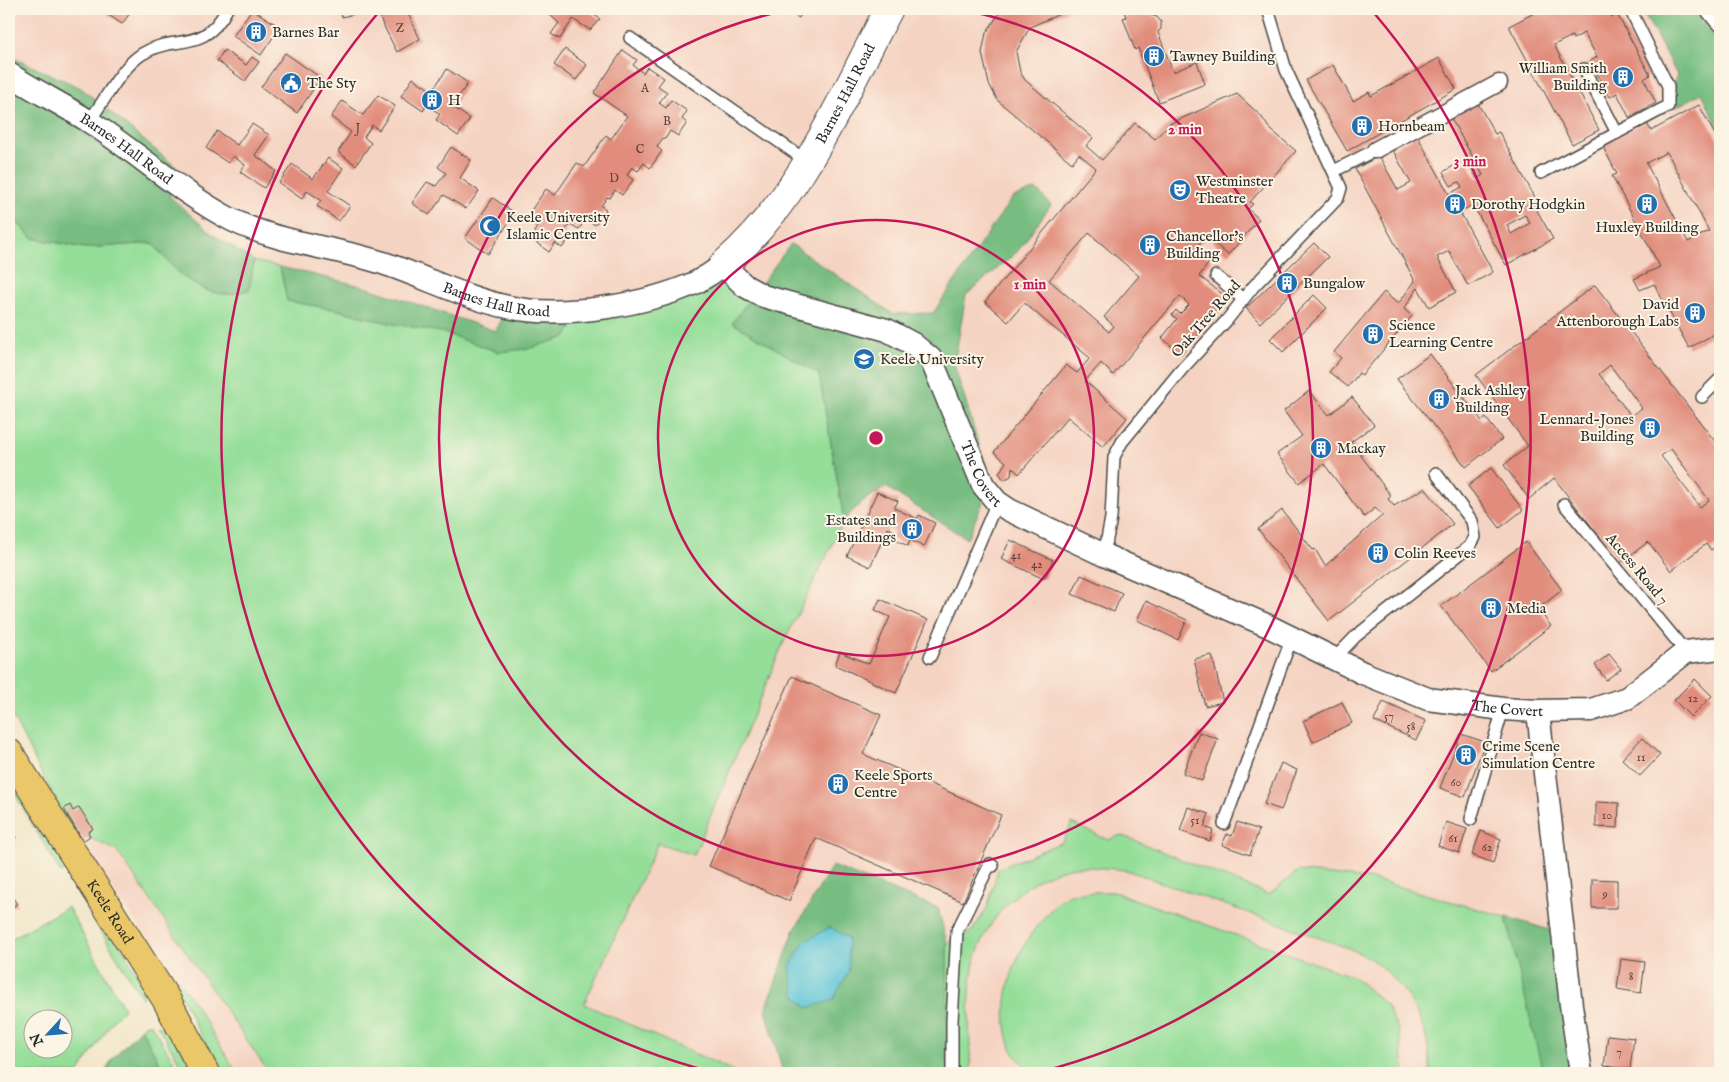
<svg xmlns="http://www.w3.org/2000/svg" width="1729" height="1082" viewBox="0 0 1729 1082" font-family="'IM FELL English',serif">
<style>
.built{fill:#f5d3c2}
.green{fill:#94de99;stroke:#608462;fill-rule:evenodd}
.forest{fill:#77bd81;stroke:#517456}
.water{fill:#5cc5d8;stroke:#447882}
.building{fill:#e18c7b;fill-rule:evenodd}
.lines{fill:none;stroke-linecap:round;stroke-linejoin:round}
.service-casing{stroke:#494743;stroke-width:14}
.pedestrian-casing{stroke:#494743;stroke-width:19}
.minor-casing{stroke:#494743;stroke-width:25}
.tertiary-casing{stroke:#494743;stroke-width:30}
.primary-casing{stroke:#494743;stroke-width:30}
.service{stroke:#fff;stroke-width:11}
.pedestrian{stroke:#fff;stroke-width:16}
.minor{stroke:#fff;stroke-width:22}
.tertiary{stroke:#fff;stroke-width:28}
.primary{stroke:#eac769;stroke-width:28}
.ring{fill:none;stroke:#c2185b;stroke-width:2.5}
.labels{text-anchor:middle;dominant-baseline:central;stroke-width:4;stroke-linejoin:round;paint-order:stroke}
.number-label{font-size:12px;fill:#58433f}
.poi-label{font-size:15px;fill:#2b2b2b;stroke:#fcf5e5;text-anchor:start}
.street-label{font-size:15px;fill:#2b2b2b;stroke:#fcf5e5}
.centre{fill:#c2185b;stroke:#fcf5e5;stroke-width:2.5}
.ring-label{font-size:15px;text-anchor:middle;font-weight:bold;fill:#c2185b;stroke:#fcf5e5;stroke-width:4;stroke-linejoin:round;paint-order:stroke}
</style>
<rect width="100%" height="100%" fill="#fcf5e5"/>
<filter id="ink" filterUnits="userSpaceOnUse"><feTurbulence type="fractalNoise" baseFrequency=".02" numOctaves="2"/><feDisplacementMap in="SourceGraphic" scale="10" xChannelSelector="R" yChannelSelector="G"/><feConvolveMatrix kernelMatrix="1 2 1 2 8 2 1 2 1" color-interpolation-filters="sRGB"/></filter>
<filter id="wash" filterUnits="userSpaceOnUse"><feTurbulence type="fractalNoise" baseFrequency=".0096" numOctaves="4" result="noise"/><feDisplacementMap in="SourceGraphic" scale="20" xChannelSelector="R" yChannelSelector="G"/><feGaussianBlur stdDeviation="1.12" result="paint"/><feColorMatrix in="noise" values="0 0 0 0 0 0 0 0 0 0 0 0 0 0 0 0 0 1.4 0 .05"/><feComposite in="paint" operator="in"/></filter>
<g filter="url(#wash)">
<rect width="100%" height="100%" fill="#f1e6c9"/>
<!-- built -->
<path class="built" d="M9 9H1720V1073H237L194 1003 69 828 9 709Z"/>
<!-- green -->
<g class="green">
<path d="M9 214 32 238 85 248 153 243C171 267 193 292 225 294 233 295 242 291 249 290L254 261 280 267 287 301 338 310 389 323 441 332 499 352 583 310 723 265 755 292 733 323 819 374 844 520 782 646 694 855 658 843 584 1004 738 1073H269L117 851 69 828 9 709Z"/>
<path d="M12 780 71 867 61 873 9 784Z"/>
<path d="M1072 823 1108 840 1121 835 1269 895 1298 871 1375 880 1506 917 1544 1073H1430C1432 1030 1408 985 1372 960 1365 955 1356 952 1348 948L1126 870C1108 869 1087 865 1069 868 1019 879 980 924 972 974 967 1006 970 1041 971 1073H948L947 943 971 932 987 909 998 869 1062 842Z"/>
<path d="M86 889 144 985V993L142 998 78 894Z"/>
<path d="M1095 892H1114L1354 977 1386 1005 1398 1029 1405 1073H1035C1026 1066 1013 1057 1010 1045 996 1000 1015 949 1046 915 1052 908 1060 898 1068 895 1076 892 1087 893 1095 892Z"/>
<path d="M68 907 124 1009 114 1019 78 1073H9V940ZM32 1020H62V1050H32Z"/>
<path d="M162 959 194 1003 237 1073H220Z"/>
<path d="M146 1024H151L181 1073H165L141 1028Z"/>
<path d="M157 1025 173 1033 194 1073H186Z"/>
<path d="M113 1058 109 1071 119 1073 139 1063 147 1073H104Z"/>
</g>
<!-- forest -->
<g class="forest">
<path d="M1642 9H1693L1720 45V130L1702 93 1674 108 1668 99 1677 75Z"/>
<path d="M9 56 81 88 183 173 176 182 169 196 212 234 254 261 249 290C242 291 233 295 225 294 193 292 171 267 153 243L85 248 32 238 9 214V143L15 137 9 128Z"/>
<path d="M1036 189 1051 205 1017 252 966 295 954 364 991 484 967 539 886 487 863 501 844 520 819 374 732 323 791 244 893 314 933 313 1012 198Z"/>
<path d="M280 267 362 286 496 331 508 307 583 310 566 337 528 349 499 352 441 332 389 323 338 310 287 301Z"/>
<path d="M832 866 938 908 947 943 948 1073H783L766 1009 794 931Z"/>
<path d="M1506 917 1553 931 1572 1073H1543Z"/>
<path d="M141 1028 165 1073H147L139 1063 119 1073 108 1071 113 1058Z"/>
</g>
<!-- water -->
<path class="water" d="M830 927 848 938 849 971 833 1000 808 1008 795 995 790 967 803 943Z"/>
<g id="blocks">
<!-- building -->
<g class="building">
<path d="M9 9H16L9 19Z"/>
<path d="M106 9H133L122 24 104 12Z"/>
<path d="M252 9 280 27 261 55 233 36Z"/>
<path d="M339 9H374L342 17Z"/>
<path d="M375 9H406L420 39 397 52Z"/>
<path d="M543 9H586L600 19 590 30 573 19 560 39 551 34 559 23Z"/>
<path d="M781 9H804L799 18Z"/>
<path d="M1002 9H1071L1030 27 1016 52 1020 72 1025 80 1093 138 1086 146 1102 160 1135 123 1155 139 1169 124 1237 94 1261 116 1269 128 1296 151 1250 202 1253 204 1248 209 1259 219 1228 255 1206 236 1196 247 1211 260 1199 276 1229 299 1181 354 1162 338 1177 319 1172 315 1176 310 1180 314 1189 305 1180 296 1113 375 1101 363 1085 381 1127 418 1103 447 1068 417 1019 474 1012 467 1011 476 1004 480 999 473 1006 462 994 452 1066 365 1077 373 1090 358 1024 303 1008 322 985 302 1096 168 1079 154 1072 163 998 101 989 84 982 53 986 33ZM1089 233 1139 276 1104 317 1114 326 1109 332 1049 280Z"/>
<path d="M1123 9H1149L1151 15 1157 17 1161 22V29L1158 32 1173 72 1197 62 1205 84 1159 102 1138 48 1135 50 1123 18 1126 17Z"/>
<path d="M1542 9H1608L1612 17 1617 14 1650 75 1644 79 1656 103 1629 117 1617 93 1610 97 1590 61 1597 57 1584 33 1573 39 1572 36 1554 45 1599 130 1572 144 1509 26Z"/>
<path d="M565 49 587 65 576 80 554 65Z"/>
<path d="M224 50 246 65 252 57 259 62 245 81 217 61Z"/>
<path d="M623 50 637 60 633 65 643 73 647 67 664 78 658 86 667 92 659 103 666 108 671 100 687 111 682 119 687 123 678 136 670 131 665 139 663 138 657 147 662 151 650 168 644 163 638 171 632 167 627 175 633 180 622 195 615 190 610 198 607 197 601 206 606 209 595 225 586 219 579 229 570 224 564 232 570 237 562 248 555 243 549 252 534 241 538 235 534 232 537 227 525 219 546 189 555 195 577 163 584 167 606 135 611 139 627 116 594 93Z"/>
<path d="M285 53 321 78 297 113 261 87Z"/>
<path d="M1439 58 1456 89 1347 151 1306 80 1333 65 1353 101 1369 92 1371 96Z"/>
<path d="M447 69 468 83 452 106 470 119 458 136 436 120 440 114 427 105 423 111 401 96 413 78 432 91Z"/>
<path d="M378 95 395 106 379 130 372 125 364 137 371 143 356 165 338 152 351 132 331 117 342 101 363 115Z"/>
<path d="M1476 100 1495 134 1499 132 1538 203 1534 205 1553 239 1506 265 1473 205 1460 212 1493 272 1468 286 1449 251 1437 257 1456 292 1429 307 1418 288 1404 309 1412 316 1362 375 1359 373 1348 387 1329 372 1341 358 1334 352 1384 292 1398 304 1415 281 1355 169 1379 156 1398 190 1411 183 1392 149 1417 135 1449 194 1462 187 1459 182 1451 186 1443 172 1466 159 1477 179 1483 175 1449 115ZM1525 215 1530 223 1511 234 1507 225Z"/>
<path d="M1699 105 1720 144V331L1689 348 1654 284 1640 290 1634 279 1660 267 1612 176 1617 174 1602 145 1646 121 1651 131ZM1667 152 1709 231 1688 242 1646 163Z"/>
<path d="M252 124 269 135 255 155 276 171 264 188 240 172 245 165 233 156 228 163 206 148 217 131 237 145Z"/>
<path d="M451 147 471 160 460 178 479 191 466 209 444 195 429 215 412 203 427 182 436 186 446 173 438 167Z"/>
<path d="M328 158 343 168 328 191 350 206 339 221 317 206 321 200 307 191 302 199 279 183 292 164 313 179Z"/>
<path d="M493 198 515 213 488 254 465 238Z"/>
<path d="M1314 243 1328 257 1260 323 1246 308Z"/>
<path d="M1595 285 1720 448V543L1711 550 1706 544 1671 571 1648 542 1620 563 1554 478 1529 499 1504 465 1528 446 1476 375ZM1610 365 1642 408 1631 416 1599 374ZM1671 449 1709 500 1700 507 1661 456Z"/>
<path d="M1314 295 1327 308 1283 352 1270 339Z"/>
<path d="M1430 354 1482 421 1486 418 1502 439 1466 467 1397 379Z"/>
<path d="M1309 391 1329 415 1352 397 1374 425 1351 442 1391 496 1388 499 1394 506 1425 488 1453 524 1329 621 1258 529 1282 510 1313 550 1315 549 1325 566 1383 515 1375 508 1364 517 1324 464 1299 483 1277 454 1302 436 1284 411Z"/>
<path d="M1491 468 1523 510 1500 528 1468 486Z"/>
<path d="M877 492 898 501 894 508 917 519 919 515 935 523 924 547 910 540 908 546 891 538 894 531 888 528 870 567 847 556Z"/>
<path d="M1010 540 1053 560 1044 579 1001 559Z"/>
<path d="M1526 542 1562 590 1538 609 1551 626 1491 671 1441 606Z"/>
<path d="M1081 575 1122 593 1114 612 1072 594Z"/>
<path d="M880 599 928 620 896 693 835 665 840 652 869 664 890 617 875 610Z"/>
<path d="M1146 601 1187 620 1178 640 1137 620Z"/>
<path d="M1609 654 1621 669 1606 680 1595 665Z"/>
<path d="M1212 655 1223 702 1205 706 1194 659Z"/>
<path d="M792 676 881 715 863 754 1001 815 963 902 816 838 789 901 709 866Z"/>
<path d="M1695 679 1712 696 1691 717 1674 700Z"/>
<path d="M1342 702 1352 723 1313 742 1303 721Z"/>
<path d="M1383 702 1426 721 1416 740 1374 721Z"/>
<path d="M1199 732 1218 739 1202 781 1183 773Z"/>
<path d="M1461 734 1485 742 1465 797 1440 788Z"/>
<path d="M1642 738 1660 755 1640 776 1622 759Z"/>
<path d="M1281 763 1297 770 1281 810 1264 804Z"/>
<path d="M1596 802 1619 803 1618 828 1596 827Z"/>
<path d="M70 805 73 811 79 807 93 829 88 832 90 836 83 841 64 809Z"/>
<path d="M1188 807 1209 814 1204 827 1213 830 1210 841 1180 831Z"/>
<path d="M1237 822 1259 830 1250 855 1222 845 1227 834 1232 836Z"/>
<path d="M1446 822 1467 829 1459 853 1438 846Z"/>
<path d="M9 826 16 838 9 843Z"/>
<path d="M1481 831 1501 839 1493 863 1472 855Z"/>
<path d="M1592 879 1617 880V908H1592Z"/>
<path d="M9 892 17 904 9 909Z"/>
<path d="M1621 959 1645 962 1641 993 1617 989Z"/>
<path d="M1608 1035 1634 1038 1630 1069 1604 1066Z"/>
</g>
</g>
</g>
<g filter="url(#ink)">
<use href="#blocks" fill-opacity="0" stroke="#494743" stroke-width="1"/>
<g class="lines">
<!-- service casing -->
<g class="service-casing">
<g id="service">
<path d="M630 38 808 162"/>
<path d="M1584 69 1617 133"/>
<path d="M89 121C105 101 120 68 142 54 175 33 203 55 227 9"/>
<path d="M1334 171 1375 150"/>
<path d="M1541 173 1668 106V86L1630 9"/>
<path d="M1216 276 1243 299"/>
<path d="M1702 397 1720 379"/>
<path d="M1564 504 1686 652"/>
<path d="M1104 555 1111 518 1114 457 1122 442 1182 369 1227 320 1253 287 1338 198 1341 188 1286 70 1268 9"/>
<path d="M930 657 997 502"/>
<path d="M1333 660 1356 636 1470 546 1475 537 1472 521 1436 473"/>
<path d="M1471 819 1503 709"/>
<path d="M1224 824 1292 637"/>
<path d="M952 1073V1021L957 931 990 864 993 866"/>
</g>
</g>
<!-- pedestrian casing -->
<g class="pedestrian-casing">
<path id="pedestrian" d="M1375 150 1499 83"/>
</g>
<!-- minor casing -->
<g class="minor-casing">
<g id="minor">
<path d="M1712 9 1720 19"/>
<path id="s1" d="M9 74C35 91 64 105 90 122 138 153 182 194 232 220 278 243 334 247 383 263 425 277 465 298 508 307 562 319 647 305 697 282 706 277 715 271 723 265L745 286 763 296 887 330 913 344 931 359 983 485 997 502 1009 510 1104 555 1266 625 1363 673 1428 699 1503 709 1538 711 1591 710 1627 698 1686 652 1720 648"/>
<path d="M1538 711 1571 1005 1581 1073"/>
</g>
</g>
<!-- tertiary casing -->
<g class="tertiary-casing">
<g id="tertiary">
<path id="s2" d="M723 265C802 197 841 99 889 9"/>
</g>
</g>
<!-- primary casing -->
<g class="primary-casing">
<g id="primary">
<path id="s3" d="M9 753 166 999 205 1073"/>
</g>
</g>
<!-- service -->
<use href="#service" class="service"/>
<!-- pedestrian -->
<use href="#pedestrian" class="pedestrian"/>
<!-- minor -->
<use href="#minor" class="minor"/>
<!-- tertiary -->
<use href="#tertiary" class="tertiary"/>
<!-- primary -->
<use href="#primary" class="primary"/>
</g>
</g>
<!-- distance rings -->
<g class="ring">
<circle cx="876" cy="438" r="218"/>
<path d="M959 9A437 437 0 1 1 793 9"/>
<path d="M712 1072A655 655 0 0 1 378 13M1374 13A655 655 0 0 1 1040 1072"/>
</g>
<!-- icons -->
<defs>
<g id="building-disc" transform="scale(1.125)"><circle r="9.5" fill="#1f6fb2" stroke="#fcf5e5"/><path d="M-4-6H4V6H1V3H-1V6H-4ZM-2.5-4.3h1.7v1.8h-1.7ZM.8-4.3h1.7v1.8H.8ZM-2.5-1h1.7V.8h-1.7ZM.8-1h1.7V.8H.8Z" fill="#fff"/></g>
<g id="civic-disc" transform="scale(1.125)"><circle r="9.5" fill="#1f6fb2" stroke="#fcf5e5"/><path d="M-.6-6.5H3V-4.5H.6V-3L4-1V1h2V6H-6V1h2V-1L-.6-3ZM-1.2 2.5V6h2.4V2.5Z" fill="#fff"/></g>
<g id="theatre-disc" transform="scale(1.125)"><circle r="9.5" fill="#1f6fb2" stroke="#fcf5e5"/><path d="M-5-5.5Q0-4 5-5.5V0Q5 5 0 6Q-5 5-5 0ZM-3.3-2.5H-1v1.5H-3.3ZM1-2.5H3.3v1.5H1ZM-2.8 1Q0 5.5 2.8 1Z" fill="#fff"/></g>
<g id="mosque-disc" transform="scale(1.125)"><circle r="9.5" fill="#1f6fb2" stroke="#fcf5e5"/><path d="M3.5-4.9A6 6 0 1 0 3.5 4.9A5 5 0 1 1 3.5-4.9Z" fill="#fff"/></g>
<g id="university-disc" transform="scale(1.125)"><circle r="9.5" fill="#1f6fb2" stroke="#fcf5e5"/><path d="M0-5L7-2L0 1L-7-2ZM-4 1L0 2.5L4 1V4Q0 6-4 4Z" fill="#fff"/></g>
</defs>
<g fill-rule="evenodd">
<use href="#building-disc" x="256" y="32"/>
<use href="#building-disc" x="1154" y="56"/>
<use href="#building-disc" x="1623" y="77"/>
<use href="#civic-disc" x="291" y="83"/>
<use href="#building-disc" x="432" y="100"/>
<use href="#building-disc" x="1362" y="126"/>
<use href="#theatre-disc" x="1180" y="190"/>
<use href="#building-disc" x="1455" y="204"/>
<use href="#building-disc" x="1647" y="204"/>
<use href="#mosque-disc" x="490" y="226"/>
<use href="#building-disc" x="1150" y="245"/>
<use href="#building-disc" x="1287" y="283"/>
<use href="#building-disc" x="1695" y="313"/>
<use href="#building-disc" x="1373" y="334"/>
<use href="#university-disc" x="864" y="359"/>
<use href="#building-disc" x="1439" y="399"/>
<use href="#building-disc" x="1650" y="428"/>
<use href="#building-disc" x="1321" y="448"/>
<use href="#building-disc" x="912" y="529"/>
<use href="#building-disc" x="1378" y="553"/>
<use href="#building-disc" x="1491" y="608"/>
<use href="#building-disc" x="1466" y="755"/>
<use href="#building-disc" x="838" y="784"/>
</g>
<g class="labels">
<!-- number labels -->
<g class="number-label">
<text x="400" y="28">Z</text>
<text x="645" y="88">A</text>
<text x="667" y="121">B</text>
<text x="358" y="128">J</text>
<text x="640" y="149">C</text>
<text x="614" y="178">D</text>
<text x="1016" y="555">41</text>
<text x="1037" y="564">42</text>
<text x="1693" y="698">12</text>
<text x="1389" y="716">57</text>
<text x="1411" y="726">58</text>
<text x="1641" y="757">11</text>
<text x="1456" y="782">60</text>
<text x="1607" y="815">10</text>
<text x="1195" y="820">51</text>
<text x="1453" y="838">61</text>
<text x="1487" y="847">62</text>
<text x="1605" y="894">9</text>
<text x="1631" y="976">8</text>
<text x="1619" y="1052">7</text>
</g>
<!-- poi labels -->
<g class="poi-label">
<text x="272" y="32">Barnes Bar</text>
<text x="1170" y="56">Tawney Building</text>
<text x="1607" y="68" text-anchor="end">William Smith<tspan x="1607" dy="17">Building</tspan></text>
<text x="307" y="83">The Sty</text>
<text x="448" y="100">H</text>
<text x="1378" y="126">Hornbeam</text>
<text x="1196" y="181">Westminster<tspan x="1196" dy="17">Theatre</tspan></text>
<text x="1471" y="204">Dorothy Hodgkin</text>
<text x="506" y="217">Keele University<tspan x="506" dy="17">Islamic Centre</tspan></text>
<text x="1647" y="227" text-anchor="middle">Huxley Building</text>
<text x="1166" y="236">Chancellor's<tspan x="1166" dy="17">Building</tspan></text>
<text x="1303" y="283">Bungalow</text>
<text x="1679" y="304" text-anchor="end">David<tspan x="1679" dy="17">Attenborough Labs</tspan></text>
<text x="1389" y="325">Science<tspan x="1389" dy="17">Learning Centre</tspan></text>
<text x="880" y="359">Keele University</text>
<text x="1455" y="390">Jack Ashley<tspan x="1455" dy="17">Building</tspan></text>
<text x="1634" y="419" text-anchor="end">Lennard-Jones<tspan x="1634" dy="17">Building</tspan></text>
<text x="1337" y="448">Mackay</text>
<text x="896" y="520" text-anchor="end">Estates and<tspan x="896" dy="17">Buildings</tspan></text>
<text x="1394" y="553">Colin Reeves</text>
<text x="1507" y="608">Media</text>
<text x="1482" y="746">Crime Scene<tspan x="1482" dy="17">Simulation Centre</tspan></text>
<text x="854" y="775">Keele Sports<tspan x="854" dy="17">Centre</tspan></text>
</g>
<!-- street labels -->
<g class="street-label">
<text stroke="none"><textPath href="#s2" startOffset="212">Barnes Hall Road</textPath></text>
<text stroke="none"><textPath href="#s1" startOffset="139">Barnes Hall Road</textPath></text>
<text stroke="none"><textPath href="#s1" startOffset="544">Barnes Hall Road</textPath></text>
<text transform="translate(1206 319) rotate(-49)">Oak Tree Road</text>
<text stroke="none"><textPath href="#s1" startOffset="1139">The Covert</textPath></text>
<text transform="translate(1637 569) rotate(50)">Access Road 7</text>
<text stroke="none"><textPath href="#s1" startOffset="1726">The Covert</textPath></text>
<text stroke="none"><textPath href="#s3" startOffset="188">Keele Road</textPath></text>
</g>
</g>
<circle cx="876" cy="438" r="8" class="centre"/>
<g class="ring-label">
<text x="1185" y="134">2 min</text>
<text x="1470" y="166">3 min</text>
<text x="1030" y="289">1 min</text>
</g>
<!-- margin -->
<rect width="1729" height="1082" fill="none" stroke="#fcf5e5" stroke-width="30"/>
<!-- north arrow -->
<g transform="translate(48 1034) rotate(244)"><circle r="24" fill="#fcf5e5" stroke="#a8a49b"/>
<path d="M0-4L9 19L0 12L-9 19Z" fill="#1f6fb2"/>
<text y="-8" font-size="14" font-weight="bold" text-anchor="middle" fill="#2b2b2b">N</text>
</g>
</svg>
